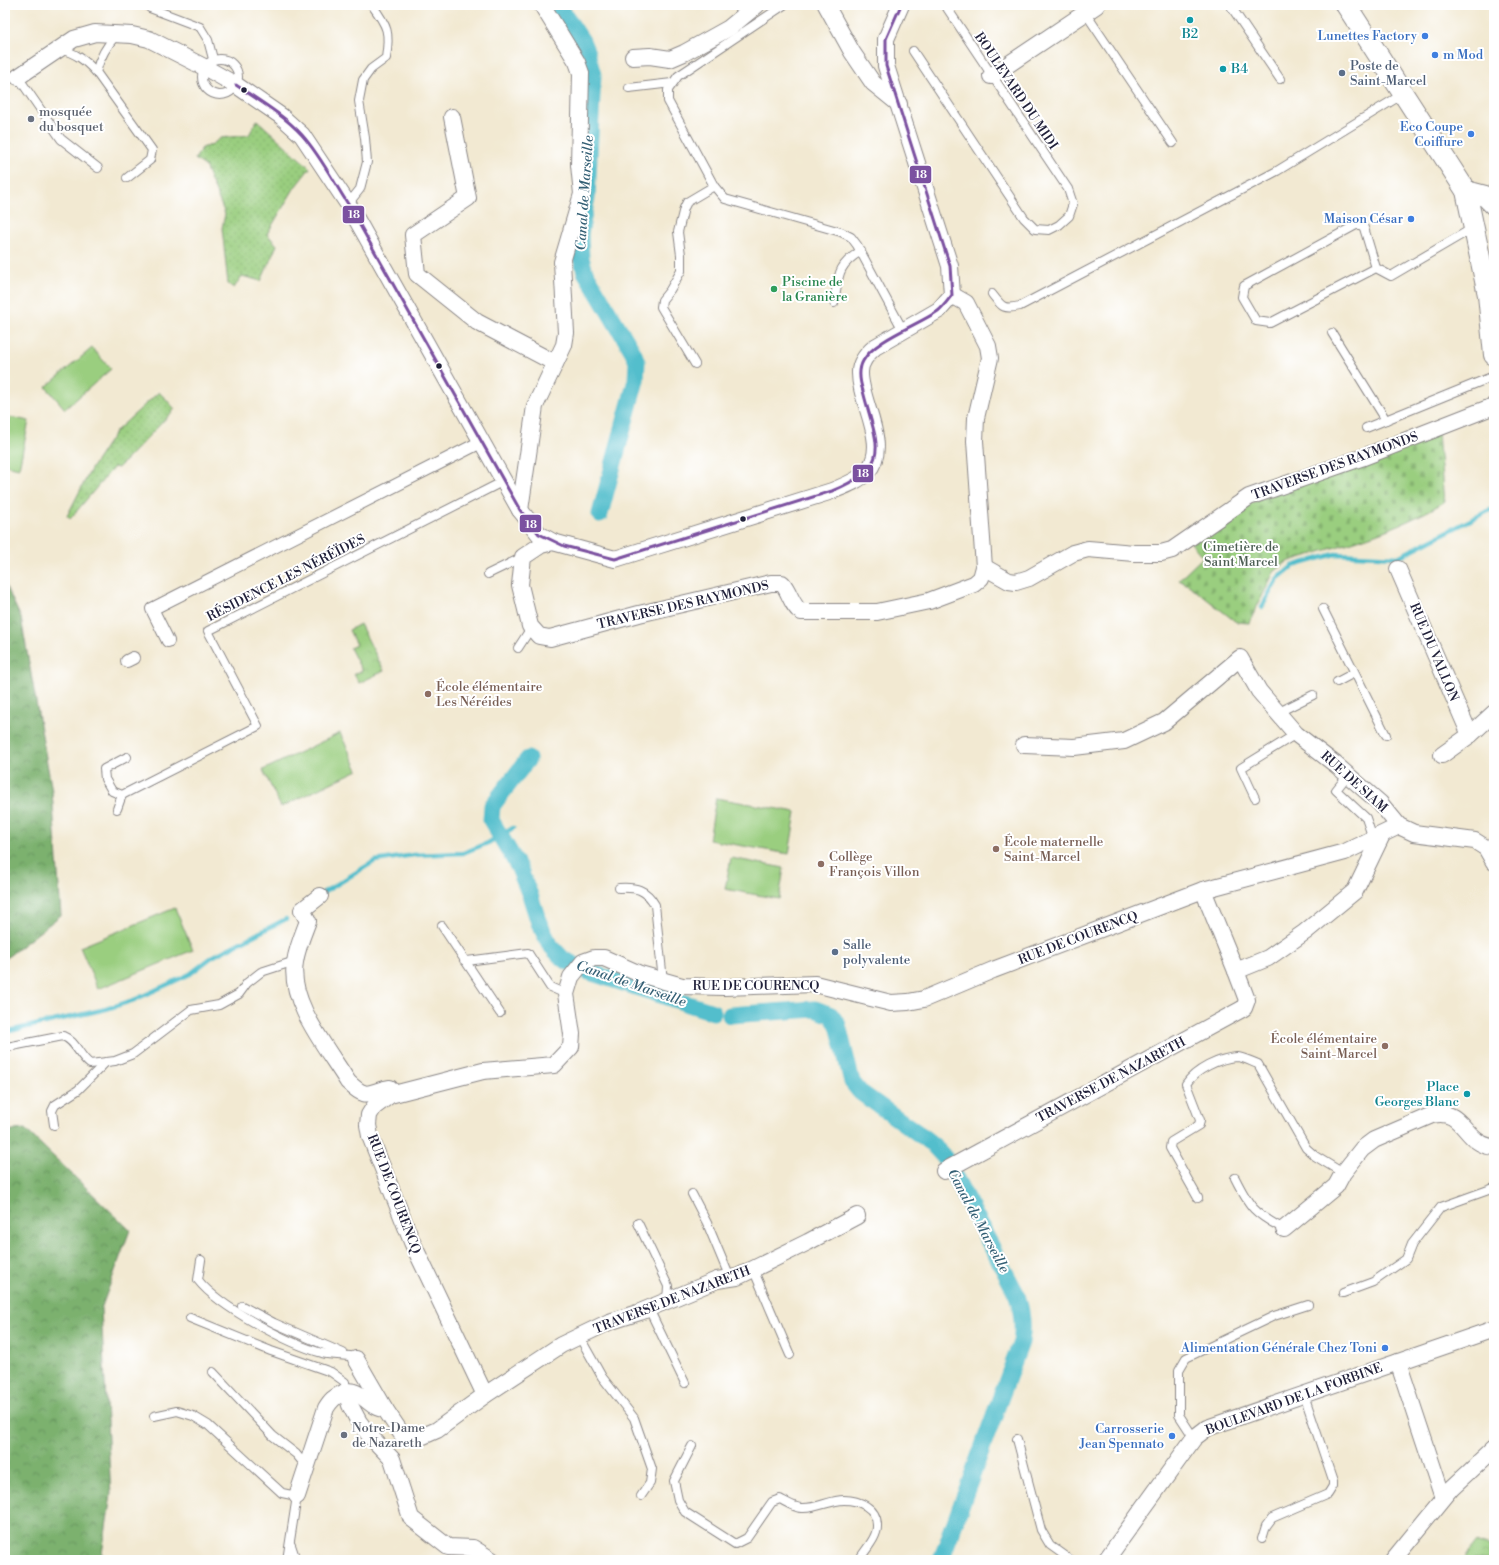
<svg xmlns="http://www.w3.org/2000/svg" width="1499" height="1565" viewBox="0 0 1499 1565" font-family="'Libre Bodoni',serif">
<style>
.grass{fill:#9ace7f;stroke:#5e785d}
.forest{fill:url(#forest-crowns);stroke:#4e6a54}
.cemetery{fill:url(#cemetery-stones);stroke:#5e785d}
.park{fill:url(#park-crowns);stroke:#5e785d}
.garden{fill:url(#garden-dots);stroke:#5e785d}
.lines{fill:none;stroke-linecap:round;stroke-linejoin:round}
.stream{stroke:#52becc;stroke-width:4.5}
.canal{stroke:#52becc;stroke-width:17}
.service-casing{stroke:#8a8686;stroke-width:10}
.pedestrian-casing{stroke:#8a8686;stroke-width:14}
.minor-casing{stroke:#8a8686;stroke-width:18}
.tertiary-casing{stroke:#8a8686;stroke-width:22}
.service{stroke:#fff;stroke-width:8}
.pedestrian{stroke:#fff;stroke-width:12}
.minor{stroke:#fff;stroke-width:16}
.tertiary{stroke:#fff;stroke-width:20}
.bus-1-casing{stroke:#fff;stroke-width:6}
.bus-1{stroke:#7b51a0;stroke-width:3}
.culture-dot{fill:#0f9aa8;stroke:#fff;stroke-width:1.5}
.shop-dot{fill:#3f7fe0;stroke:#fff;stroke-width:1.5}
.service-dot{fill:#5c6f8a;stroke:#fff;stroke-width:1.5}
.bus-dot{fill:#22223b;stroke:#fff;stroke-width:1.5}
.worship-dot{fill:#6b7280;stroke:#fff;stroke-width:1.5}
.leisure-dot{fill:#2e9e5b;stroke:#fff;stroke-width:1.5}
.education-dot{fill:#8d6e63;stroke:#fff;stroke-width:1.5}
.labels{text-anchor:middle;dominant-baseline:central;stroke-width:4;stroke-linejoin:round;paint-order:stroke}
.culture-label{font-size:13px;fill:#0d838f;stroke:#fff}
.shop-label{font-size:13px;fill:#366cbe;stroke:#fff;text-anchor:end}
.service-label{font-size:13px;fill:#4e5e75;stroke:#fff;text-anchor:start}
.street-label{font-size:13px;fill:#22223b;stroke:#fff}
.worship-label{font-size:13px;fill:#5b616d;stroke:#fff;text-anchor:start}
.leisure-label{font-size:13px;fill:#27864d;stroke:#fff;text-anchor:start}
.park-label{font-size:13px;fill:#4c5e53;stroke:#fff}
.education-label{font-size:13px;fill:#785e54;stroke:#fff;text-anchor:start}
.water-label{font-size:14px;font-style:italic;fill:#356075;stroke:#fff}
.line-badge{stroke:#fff;stroke-width:1.5}
.badge-label{font-size:11px;text-anchor:middle;font-weight:bold;fill:#fff}
</style>
<defs>
<pattern id="forest-crowns" width="20" height="18" patternUnits="userSpaceOnUse"><rect width="20" height="18" fill="#7bb16e"/><path d="M2 6a3 3 0 1 1 6 0M12 15a3 3 0 1 1 6 0" fill="none" stroke="#64905c"/></pattern>
<pattern id="cemetery-stones" width="16" height="16" patternUnits="userSpaceOnUse"><rect width="16" height="16" fill="#9ace7f"/><path d="M2 7V4a2 2 0 0 1 4 0v3zM10 15v-3a2 2 0 0 1 4 0v3z" fill="#84b16f"/></pattern>
<pattern id="park-crowns" width="20" height="18" patternUnits="userSpaceOnUse"><rect width="20" height="18" fill="#9ace7f"/><path d="M2 6a3 3 0 1 1 6 0M12 15a3 3 0 1 1 6 0" fill="none" stroke="#84b16f"/></pattern>
<pattern id="garden-dots" width="8" height="8" patternUnits="userSpaceOnUse"><rect width="8" height="8" fill="#9ace7f"/><path d="M2 2h.1M6 6h.1" fill="none" stroke="#84b16f" stroke-width="1.8" stroke-linecap="round"/></pattern>
</defs>
<rect width="100%" height="100%" fill="#fff"/>
<filter id="ink" filterUnits="userSpaceOnUse"><feTurbulence type="fractalNoise" baseFrequency=".025" numOctaves="2"/><feDisplacementMap in="SourceGraphic" scale="8" xChannelSelector="R" yChannelSelector="G"/><feConvolveMatrix kernelMatrix="1 2 1 2 8 2 1 2 1" color-interpolation-filters="sRGB"/></filter>
<filter id="wash" filterUnits="userSpaceOnUse"><feTurbulence type="fractalNoise" baseFrequency=".012" numOctaves="4" result="noise"/><feDisplacementMap in="SourceGraphic" scale="16" xChannelSelector="R" yChannelSelector="G"/><feGaussianBlur stdDeviation="0.9" result="paint"/><feColorMatrix in="noise" values="0 0 0 0 0 0 0 0 0 0 0 0 0 0 0 0 0 1.4 0 .05"/><feComposite in="paint" operator="in"/></filter>
<g filter="url(#wash)">
<rect width="100%" height="100%" fill="#f2e9d2"/>
<!-- grass -->
<g class="grass">
<path d="M92 348 111 369 65 409 46 387Z"/>
<path d="M10 417 29 421 19 468 5 465V442Z"/>
<path d="M340 733 358 770 281 807 263 770Z"/>
<path d="M716 798 796 812 789 854 709 840Z"/>
<path d="M731 858 784 868 779 899 725 889Z"/>
<path d="M175 908 193 950 98 989 80 947Z"/>
</g>
<!-- forest -->
<g class="forest">
<path d="M5 584 21 618 52 791 61 915 5 959Z"/>
<path d="M25 1129 130 1230 101 1309 111 1495 101 1560H5V1131Z"/>
</g>
<!-- cemetery -->
<path class="cemetery" d="M1438 433 1444 502C1395 532 1341 545 1287 562L1274 572 1249 623 1236 622 1190 586 1179 580 1203 557 1191 543 1248 504Z"/>
<!-- park -->
<g class="park">
<path d="M360 624 384 671 359 683 354 674 362 671 350 648 356 645 349 630Z"/>
<path d="M1476 1542 1494 1547V1560H1462Z"/>
</g>
<!-- garden -->
<g class="garden">
<path d="M257 120 310 168 295 187 267 234 277 245 261 281 242 276 234 288 228 284 222 228 225 214 205 166 195 159 202 148 211 145 221 138 249 135Z"/>
<path d="M159 392 175 409 118 468 114 467 70 519 67 516 91 469 116 431Z"/>
</g>
<g class="lines">
<!-- stream -->
<g class="stream">
<path d="M1262 607 1277 579 1293 566 1335 554 1398 557 1490 510"/>
<path d="M321 894 375 861 414 855 463 853 488 843 513 828"/>
<path d="M5 1032 106 1009 134 1000 190 974 212 957 286 919"/>
</g>
<!-- canal -->
<g class="canal">
<path d="M558 5 582 41 587 53 593 75 587 197 580 234 581 258 585 272 633 352 637 362 636 380 600 514"/>
<path d="M528 759 492 806 491 820 518 866 530 895 539 923 550 945 563 959 589 972 713 1012"/>
<path d="M730 1015 815 1009 831 1015 838 1025 852 1082 860 1092 919 1134 933 1145 945 1158 1017 1295C1022 1311 1024 1325 1021 1342L941 1560"/>
</g>
</g>
</g>
<g filter="url(#ink)">
<g class="lines">
<!-- service casing -->
<g class="service-casing">
<g id="service">
<path d="M148 5 150 8 200 27 208 40 213 59"/>
<path d="M784 5 678 76 668 90V101L714 186 725 199 841 232 851 237 857 245 904 332"/>
<path d="M1080 5 1173 143"/>
<path d="M1230 5 1280 79"/>
<path d="M117 34C106 46 100 57 96 72L152 150 150 160 127 178"/>
<path d="M59 49C76 53 85 60 96 72"/>
<path d="M913 51 1024 218 1035 229 1049 230 1059 225 1069 216 1073 204 1068 189 945 5"/>
<circle cx="220" cy="77" r="18"/>
<path d="M18 77 61 139 98 168"/>
<path d="M629 88 672 83"/>
<path d="M348 204 360 189 367 162 365 138 359 101 363 80 371 69 386 58C390 32 388 27 372 5"/>
<path d="M1376 268 1364 228 1361 225H1356L1244 286 1242 297 1256 321 1270 323 1376 268 1391 276 1473 228"/>
<path d="M992 294C1002 307 1003 310 1020 306L1277 171 1403 94"/>
<path d="M834 303C839 276 836 266 861 251"/>
<path d="M1332 333 1386 420"/>
<path d="M695 364 661 307 662 300 670 290 681 271V255L678 232 684 208 687 202 714 186"/>
<path d="M1366 428 1494 376"/>
<path d="M488 574 523 557"/>
<path d="M1323 609 1386 735"/>
<path d="M518 648 531 628"/>
<path d="M1337 682 1354 673"/>
<path d="M1277 713 1313 695"/>
<path d="M127 757 104 769 105 779 112 791 122 795 258 726 208 631 504 481"/>
<path d="M1348 775 1336 790 1366 818 1373 839"/>
<path d="M1255 798 1241 768 1296 734"/>
<path d="M117 809 122 795"/>
<path d="M619 888C636 887 646 889 655 905L663 981"/>
<path d="M442 926 500 1013"/>
<path d="M464 960 467 961 528 953 550 987 566 994"/>
<path d="M5 1049 7 1047 63 1036C76 1041 79 1056 90 1064L115 1061 133 1054 191 1010 219 1005 239 994 247 983 261 972 295 961"/>
<path d="M54 1125 52 1111 55 1105 78 1090 106 1062"/>
<path d="M1235 1178C1250 1208 1254 1213 1284 1229"/>
<path d="M692 1194 707 1223 730 1278"/>
<path d="M1198 1198 1170 1148 1171 1142 1199 1125 1200 1120 1186 1084C1195 1070 1219 1058 1237 1057 1243 1057 1252 1062 1258 1064L1306 1148 1315 1156 1343 1173"/>
<path d="M638 1223 668 1286 667 1301"/>
<path d="M201 1260 198 1280C219 1307 289 1344 322 1353 331 1355 341 1355 350 1356"/>
<path d="M753 1269 790 1355"/>
<path d="M1343 1293 1373 1282 1406 1259 1412 1244 1441 1207 1494 1188"/>
<path d="M242 1306 274 1323 343 1353"/>
<path d="M649 1309 685 1383"/>
<path d="M190 1318 271 1351 331 1372 345 1382 346 1391"/>
<path d="M579 1336 602 1377 634 1418 652 1469 650 1483 641 1496"/>
<path d="M213 1372 273 1436 296 1454 306 1466"/>
<path d="M154 1416 177 1411 193 1416 208 1425 282 1493 297 1496 287 1560"/>
<path d="M1194 1438 1179 1415V1370L1186 1358 1274 1316 1308 1305"/>
<path d="M1017 1439 1041 1530 1050 1545 1071 1560"/>
<path d="M692 1446 674 1481 678 1500 685 1512 735 1544 747 1538 772 1502 780 1499C786 1502 795 1508 802 1508 816 1509 830 1500 844 1500 859 1500 877 1508 877 1525 878 1537 865 1550 859 1560"/>
<path d="M1262 1539 1266 1526 1272 1518 1328 1494 1333 1486V1481L1304 1395"/>
<path d="M291 1545 296 1560"/>
</g>
</g>
<!-- pedestrian casing -->
<g class="pedestrian-casing">
<g id="pedestrian">
<path d="M168 641 152 609 481 442"/>
<path d="M127 661 133 658"/>
</g>
</g>
<!-- minor casing -->
<g class="minor-casing">
<g id="minor">
<path d="M826 5 852 52 873 83 899 104"/>
<path d="M633 57 650 56 670 59 684 53 729 28 757 5"/>
<path d="M991 76 1097 5"/>
<path d="M18 77 74 39 95 33 132 35 149 39 204 67 236 85 281 116 302 135 348 204 520 510 539 534 553 542 615 559 832 491C844 486 858 481 867 472 891 445 859 402 860 372 860 361 868 353 875 347L939 310 952 295 950 266 886 66V39L901 5"/>
<path d="M452 117 468 198 413 235 417 274 477 322 555 363"/>
<path d="M520 510 535 406 564 345 566 333 562 262 582 194 579 165 581 73 577 62 542 5"/>
<path d="M553 542 541 545 523 557 520 585 530 626 539 636 550 638 639 614 771 583H782C790 592 791 605 801 612H877L929 601 974 584 981 578 984 567 975 441 976 418 990 358 988 346 966 303 952 295"/>
<path d="M984 567 1009 581 1016 582 1029 578 1073 553 1088 549 1134 553H1161L1172 550 1249 497 1361 458 1494 406"/>
<path d="M1398 569 1470 735"/>
<path d="M1024 745 1074 747 1124 741 1164 722 1240 658 1259 691 1296 734 1335 764 1380 803 1399 826 1414 833 1475 841 1486 848 1494 862"/>
<path d="M1442 755 1470 735 1494 713"/>
<path d="M1203 890 1236 971 1268 958 1305 932 1355 891 1382 835"/>
<path d="M320 896 302 910 308 921C303 934 297 948 295 962 288 1002 328 1049 348 1082 369 1102 368 1091 390 1088"/>
<path d="M944 1171 1244 1008 1247 1000 1236 971"/>
<path d="M1284 1229 1336 1186 1343 1173 1362 1149 1374 1140 1432 1115C1465 1107 1463 1145 1494 1147"/>
<path d="M356 1359 385 1409 403 1436 421 1437 437 1430 485 1395 561 1345 609 1322 640 1312 717 1280 737 1277 808 1242 857 1216"/>
<path d="M1398 1362 1443 1498"/>
<path d="M346 1391 350 1405 359 1422 370 1436 392 1459 411 1518 448 1547 473 1548 492 1560"/>
<path d="M485 1395 412 1242 370 1136 368 1125 369 1115 374 1107 390 1095 483 1071 554 1065 571 1047 572 1034 566 994 571 977 583 962 594 958H604L640 974 682 986 724 987 815 984 891 1003 908 1002 924 999 993 970 1203 890 1345 852 1399 826"/>
<path d="M297 1496 326 1408C331 1400 334 1397 343 1393 360 1385 368 1409 385 1409"/>
<path d="M1106 1560 1194 1438 1207 1428 1494 1329"/>
<path d="M1393 1560 1451 1489 1494 1449"/>
</g>
</g>
<!-- tertiary casing -->
<g class="tertiary-casing">
<g id="tertiary">
<path d="M1346 5 1466 191 1488 295 1494 355"/>
<path d="M1466 191 1485 196 1494 205"/>
</g>
</g>
<!-- service -->
<use href="#service" class="service"/>
<!-- pedestrian -->
<use href="#pedestrian" class="pedestrian"/>
<!-- minor -->
<use href="#minor" class="minor"/>
<!-- tertiary -->
<use href="#tertiary" class="tertiary"/>
<!-- bus-1 casing -->
<g class="bus-1-casing">
<path id="bus-1" d="M236 85C258 100 284 115 302 135 320 155 333 181 348 204L520 510 539 534 564 546 615 559 832 491C895 465 876 444 863 391 860 382 858 370 863 361 874 340 918 325 938 311 943 307 948 300 952 295L950 266 886 66V39L901 5"/>
</g>
<!-- bus-1 -->
<use href="#bus-1" class="bus-1"/>
</g>
</g>
<!-- markers -->
<g class="culture-dot">
<circle cx="1190" cy="20" r="4"/>
<circle cx="1223" cy="69" r="4"/>
<circle cx="1467" cy="1094" r="4"/>
</g>
<g class="shop-dot">
<circle cx="1425" cy="36" r="4"/>
<circle cx="1435" cy="55" r="4"/>
<circle cx="1471" cy="134" r="4"/>
<circle cx="1411" cy="219" r="4"/>
<circle cx="1385" cy="1348" r="4"/>
<circle cx="1172" cy="1436" r="4"/>
</g>
<g class="service-dot">
<circle cx="1342" cy="73" r="4"/>
<circle cx="835" cy="952" r="4"/>
</g>
<g class="bus-dot">
<circle cx="244" cy="90" r="3.5"/>
<circle cx="439" cy="366" r="3.5"/>
<circle cx="743" cy="519" r="3.5"/>
</g>
<g class="worship-dot">
<circle cx="31" cy="119" r="4"/>
<circle cx="344" cy="1435" r="4"/>
</g>
<circle class="leisure-dot" cx="774" cy="289" r="4"/>
<g class="education-dot">
<circle cx="428" cy="694" r="4"/>
<circle cx="996" cy="849" r="4"/>
<circle cx="821" cy="864" r="4"/>
<circle cx="1385" cy="1046" r="4"/>
</g>
<g class="labels">
<!-- culture labels -->
<g class="culture-label">
<text x="1190" y="34">B2</text>
<text x="1231" y="69" text-anchor="start">B4</text>
<text x="1459" y="1087" text-anchor="end">Place<tspan x="1459" dy="15">Georges Blanc</tspan></text>
</g>
<!-- shop labels -->
<g class="shop-label">
<text x="1417" y="36">Lunettes Factory</text>
<text x="1443" y="55" text-anchor="start">m Mod</text>
<text x="1463" y="127">Eco Coupe<tspan x="1463" dy="15">Coiffure</tspan></text>
<text x="1403" y="219">Maison César</text>
<text x="1377" y="1348">Alimentation Générale Chez Toni</text>
<text x="1164" y="1429">Carrosserie<tspan x="1164" dy="15">Jean Spennato</tspan></text>
</g>
<!-- service labels -->
<g class="service-label">
<text x="1350" y="66">Poste de<tspan x="1350" dy="15">Saint-Marcel</tspan></text>
<text x="843" y="945">Salle<tspan x="843" dy="15">polyvalente</tspan></text>
</g>
<!-- street labels -->
<g class="street-label">
<text transform="translate(1016 91) rotate(56)">BOULEVARD DU MIDI</text>
<text transform="translate(1335 466) rotate(-20)">TRAVERSE DES RAYMONDS</text>
<text transform="translate(286 578) rotate(-27)">RÉSIDENCE LES NÉRÉÏDES</text>
<text transform="translate(683 605) rotate(-13)">TRAVERSE DES RAYMONDS</text>
<text transform="translate(1434 652) rotate(67)">RUE DU VALLON</text>
<text transform="translate(1354 782) rotate(42)">RUE DE SIAM</text>
<text transform="translate(1078 938) rotate(-21)">RUE DE COURENCQ</text>
<text x="756" y="986">RUE DE COURENCQ</text>
<text transform="translate(1111 1080) rotate(-28)">TRAVERSE DE NAZARETH</text>
<text transform="translate(394 1194) rotate(69)">RUE DE COURENCQ</text>
<text transform="translate(672 1300) rotate(-21)">TRAVERSE DE NAZARETH</text>
<text transform="translate(1294 1399) rotate(-20)">BOULEVARD DE LA FORBINE</text>
</g>
<!-- worship labels -->
<g class="worship-label">
<text x="39" y="112">mosquée<tspan x="39" dy="15">du bosquet</tspan></text>
<text x="352" y="1428">Notre-Dame<tspan x="352" dy="15">de Nazareth</tspan></text>
</g>
<!-- leisure labels -->
<g class="leisure-label">
<text x="782" y="282">Piscine de<tspan x="782" dy="15">la Granière</tspan></text>
</g>
<!-- park labels -->
<g class="park-label">
<text x="1241" y="547">Cimetière de<tspan x="1241" dy="15">Saint Marcel</tspan></text>
</g>
<!-- education labels -->
<g class="education-label">
<text x="436" y="687">École élémentaire<tspan x="436" dy="15">Les Néréides</tspan></text>
<text x="1004" y="842">École maternelle<tspan x="1004" dy="15">Saint-Marcel</tspan></text>
<text x="829" y="857">Collège<tspan x="829" dy="15">François Villon</tspan></text>
<text x="1377" y="1039" text-anchor="end">École élémentaire<tspan x="1377" dy="15">Saint-Marcel</tspan></text>
</g>
<!-- water labels -->
<g class="water-label">
<text transform="translate(585 193) rotate(-86)">Canal de Marseille</text>
<text transform="translate(631 984) rotate(19)">Canal de Marseille</text>
<text transform="translate(978 1221) rotate(62)">Canal de Marseille</text>
</g>
</g>
<g class="line-badge">
<rect x="909" y="165" width="23" height="19" rx="4" fill="#7b51a0"/>
<rect x="342" y="205" width="23" height="19" rx="4" fill="#7b51a0"/>
<rect x="852" y="464" width="22" height="19" rx="4" fill="#7b51a0"/>
<rect x="519" y="514" width="23" height="19" rx="4" fill="#7b51a0"/>
</g>
<g class="badge-label">
<text x="921" y="178">18</text>
<text x="354" y="218">18</text>
<text x="863" y="477">18</text>
<text x="531" y="528">18</text>
</g>
<!-- margin -->
<rect width="1499" height="1565" fill="none" stroke="#fff" stroke-width="20"/>
</svg>
